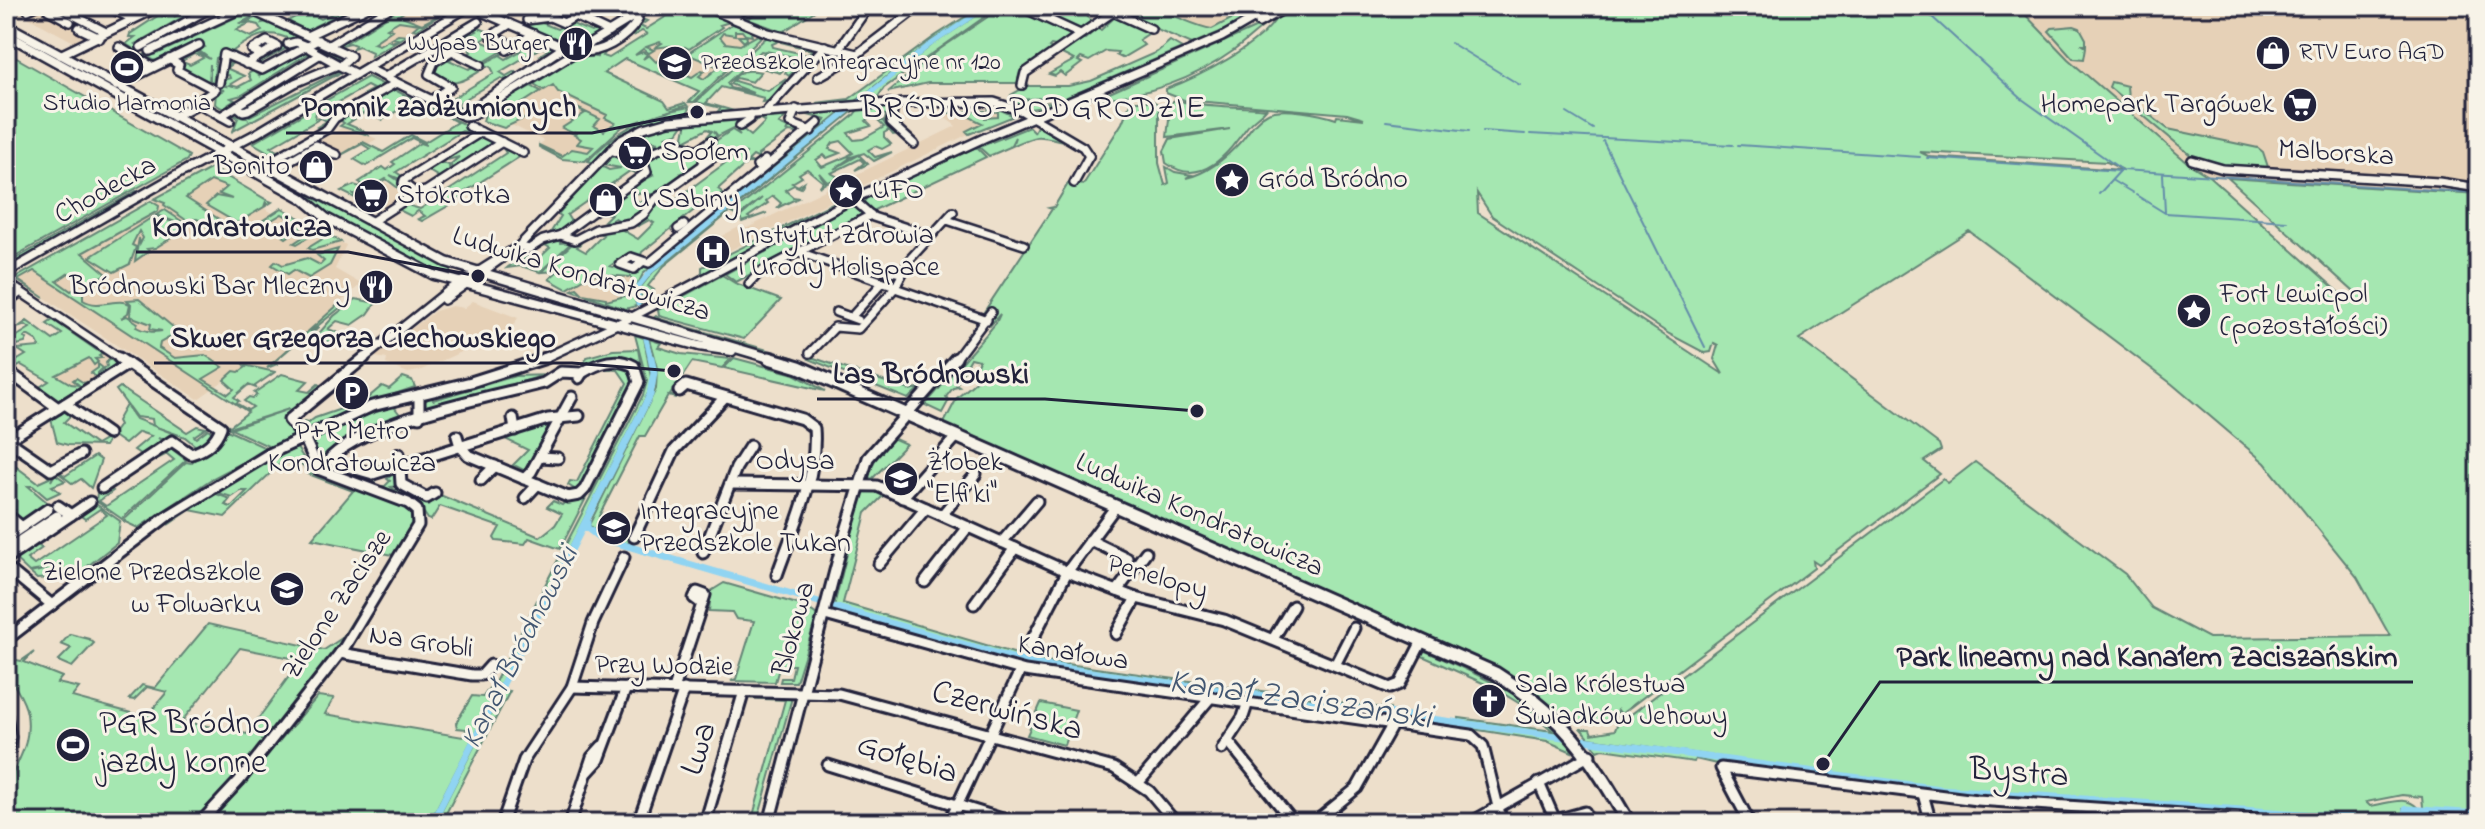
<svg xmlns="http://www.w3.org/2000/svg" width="2485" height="829" viewBox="0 0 2485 829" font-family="'Indie Flower',sans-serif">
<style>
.built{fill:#e6d1b7}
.green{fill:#a5e7b1;stroke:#648476;stroke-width:2;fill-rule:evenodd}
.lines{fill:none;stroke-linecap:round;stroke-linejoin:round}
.stream{stroke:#648da9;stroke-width:2}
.canal-far1{stroke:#90d4f2;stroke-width:5}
.canal{stroke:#90d4f2;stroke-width:7}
.minor-far1-casing{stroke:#22223b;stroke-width:12}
.minor-casing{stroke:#22223b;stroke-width:15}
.major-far1-casing{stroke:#22223b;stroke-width:13}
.major-casing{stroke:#22223b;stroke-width:17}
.minor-far1{stroke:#f7f3e8;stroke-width:7}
.minor{stroke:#f7f3e8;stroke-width:9}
.major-far1{stroke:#f7f3e8;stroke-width:8}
.major{stroke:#f7f3e8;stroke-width:11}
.labels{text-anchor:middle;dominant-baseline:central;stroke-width:6;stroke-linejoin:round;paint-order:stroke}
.far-poi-label{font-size:24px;fill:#22223b;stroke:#f7f3e8;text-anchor:start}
.poi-label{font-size:28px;fill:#22223b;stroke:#f7f3e8;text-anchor:start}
.street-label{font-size:28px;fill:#22223b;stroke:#f7f3e8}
.water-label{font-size:30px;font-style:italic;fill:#435772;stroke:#f7f3e8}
.quarter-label{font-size:32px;letter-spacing:2px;fill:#22223b;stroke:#f7f3e8}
.near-street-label{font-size:34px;fill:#22223b;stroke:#f7f3e8}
.near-poi-label{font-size:34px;fill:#22223b;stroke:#f7f3e8;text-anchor:start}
.near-water-label{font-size:36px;font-style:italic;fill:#435772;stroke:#f7f3e8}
.leader{fill:none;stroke:#22223b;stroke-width:3}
.callout-dot{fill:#22223b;stroke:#f7f3e8;stroke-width:3}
.callout-label{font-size:30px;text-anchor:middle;font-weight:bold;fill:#22223b;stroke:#f7f3e8;stroke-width:6;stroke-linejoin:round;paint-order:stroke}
</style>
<rect width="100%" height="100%" fill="#eddfcb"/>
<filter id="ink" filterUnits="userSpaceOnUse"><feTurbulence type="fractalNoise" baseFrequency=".0125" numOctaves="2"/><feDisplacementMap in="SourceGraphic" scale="16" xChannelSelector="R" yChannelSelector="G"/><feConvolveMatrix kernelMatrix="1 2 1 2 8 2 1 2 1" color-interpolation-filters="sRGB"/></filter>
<g filter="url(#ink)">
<!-- built -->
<g class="built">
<path d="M38 6H50L101 33 79 44 70 40 22 14Z"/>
<path d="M412 6 452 7 373 52 353 44Z"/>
<path d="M1139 6H1263L1211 37Z"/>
<path d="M2018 6H2479V194L2210 177 2187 162 2106 93 2058 50Z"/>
<path d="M732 25 758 36 700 91 625 59 658 38 691 52Z"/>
<path d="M585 55 613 67 604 73 664 101 669 108 613 126 580 160 568 159 539 145 544 141 516 127 510 125 504 128 484 118Z"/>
<path d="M995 110 1001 114V118L990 119 993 122 706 262 697 252 727 233 741 226 747 228 956 126 940 114Z"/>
<path d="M347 125 377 139 368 144 362 142 331 163 322 158 305 168 288 159Z"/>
<path d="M216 176 262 202 264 208 273 213 282 208 346 245 335 269 361 284 250 383 229 377 198 399 18 280 156 200Z"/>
<path d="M385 182 410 195 386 210 359 198Z"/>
<path d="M592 274 630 277 633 281 629 296 605 301V298L582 294 577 288 567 289Z"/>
<path d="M473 301 518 318 509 331H502L503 333 419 371 408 373 386 364 387 359 375 357 435 311 452 306 464 308Z"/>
<path d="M76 336 116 363 71 391 31 363Z"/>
</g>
<!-- green -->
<g class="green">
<path d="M162 6H188L174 17 191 6H202L135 44 139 46 145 44 135 50 126 44 135 37H129L130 34 168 9Z"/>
<path d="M321 6H356L315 26 319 29 312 33 288 21 306 11 321 19 336 12Z"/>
<path d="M404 6H414L399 15 422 24 443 13 416 30 413 29 419 24 399 21 387 28 392 30 373 43 379 45 388 40 392 42 397 39 391 38 398 34 407 35 371 56 372 52 359 46 353 48 355 45 350 43 338 46 334 44 340 40 347 42Z"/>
<path d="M683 6 685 9 695 6 727 21H733L720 25 722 27 689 49 685 47V52L670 46 654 48 662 43 660 42 646 47 654 50 649 53 643 49 635 55 643 52 647 54 643 59 649 55 656 62 660 59 669 63 664 67 667 69 681 56 692 61 688 65 682 62 687 65 679 71 692 77 702 70 705 71 699 76 704 79 719 67 689 55 690 52 732 24 739 26 742 24 759 32 751 33 752 36 746 35 747 39 744 42 738 36H746L742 31H735V35L723 33 720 37 725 43 740 45 758 35 761 37 694 102H689L699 91 625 59 604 73 664 101 669 108 685 103 687 105 622 127 585 161 562 159 539 147V145L562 156 572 149 588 152 593 147 577 144 581 139 574 135 578 132 572 133 562 128 585 113 575 108 564 107 571 105 600 119 594 126 604 131 615 123 605 118 607 115 558 92 553 85 544 90 534 84 581 55 597 57V53L608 49 603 56 609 58 647 34 642 31 633 36 628 33 638 27V22L642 19 647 21 640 26 646 29Z"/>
<path d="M766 6H822L783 32 737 15 748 7 752 8 743 15 749 18Z"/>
<path d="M982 6H986L930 42 855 102 816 103 849 99 935 36Z"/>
<path d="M991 6H1000L884 88 878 97 881 101H862L932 45Z"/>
<path d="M1004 6H1031L1044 12 1049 6 1081 7 1079 10 1090 14 1087 17 1092 21 1104 12 1096 8 1107 12 1056 46 1051 45 1049 47 1052 49 1020 71 1017 83H928L888 92 940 49Z"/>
<path d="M1103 6H1131L1130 11C1154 0 1186 25 1212 29L1256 6H1263L1227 29 1192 44Z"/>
<path d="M1295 6H2017L2068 59 2188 163 2210 177 2349 301 2355 293 2228 178 2479 194V819L2435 815 2423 807 2422 797 2402 795 2366 802 2370 806C2388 804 2405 794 2418 808L2403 809V820L1945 789 1589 738 1581 729H1590L1592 734 1615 730 1617 725 1943 479 1948 483 1975 462 2125 574 2152 608 2209 638 2390 636 2357 577 2265 463 2172 384 1969 231 1799 339 1939 444 1941 450 1924 461 1940 474 1819 565 1813 561 1814 568 1621 714 1618 710 1615 718C1577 733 1558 711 1530 691L1108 499 1109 497 1088 486H1079L943 425 957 398 981 377 978 371 976 374 973 373 979 360 971 358 956 385 959 387 953 388 946 397 949 400 942 413 925 405 996 323 1000 314 990 326 986 325 994 313 982 315 1052 209 1049 208 1054 207 1069 182 1083 185 1122 123 1131 101H1153L1159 105V163L1165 185 1169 183 1166 167 1175 172 1192 175 1186 178C1209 173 1227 157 1242 140 1250 130 1256 119 1268 113 1281 106 1322 114 1336 119L1337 116 1364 119 1347 114 1184 100 1166 93V89C1199 77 1260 46 1277 17 1261 26 1248 41 1233 51 1190 82 1144 96 1096 99L1257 27ZM1920 152 2107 162 2123 170 1930 157ZM1477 193 1492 216 1669 334 1705 353 1711 352 1714 343 1718 345 1714 359 1723 374 1478 213Z"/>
<path d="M242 10 254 16 241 23 248 24 236 30 251 37 262 31 258 25 246 22 257 17 264 20 262 23 267 22 310 43 294 44 300 47H289L261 62 259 65 263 68 253 65 281 46 269 40 285 44 291 40C268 28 254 36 233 51L249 62 228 53 216 58 213 86H210V64L209 85 180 69 185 63 190 65 203 58 201 56 194 54 179 63 174 61 195 51 210 59 198 50 205 47 198 41 155 61 144 55 156 49 151 53 155 55 241 15 237 11Z"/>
<path d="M1116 16 1151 32 1139 40 1144 45 1122 58 1116 55 1118 52 1106 51 1089 61 1081 58 1078 61 1082 63 1065 76 1060 72 1055 76 1049 74 1074 60 1060 53 1080 38 1085 39 1097 29 1101 30Z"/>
<path d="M548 19 542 23 557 29 564 25 566 28 570 23 591 32 598 28 603 30 581 44 574 40 561 45V41L555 42 521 24Z"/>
<path d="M484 22 477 27 491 33 481 41 502 50 511 46 482 63 464 56 471 52 466 45 468 36 477 31 472 28Z"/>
<path d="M2074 26 2080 28 2086 39V45H2083L2086 47 2084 59 2073 58 2049 31 2052 28Z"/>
<path d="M769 35 779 41 772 44 773 47 807 55 812 50 781 42 815 50 789 76 785 73 795 57 761 51 727 83 730 88 753 93 730 84C739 70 746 69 761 72L752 82 736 78 734 81 768 91 786 79 770 101 762 102 764 98 721 87 706 103 734 111V112L716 113 721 108 696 102Z"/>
<path d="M532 38 561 48 545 58 540 55 548 50 542 47 500 72 506 76 515 71 518 74 509 79 510 82 504 89 499 86 507 80 501 78 457 104 463 108 475 103 465 112 445 103 494 73 491 67 483 64 509 50 500 55 506 59 521 51 514 46Z"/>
<path d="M1170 41 1182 48 1044 107 1030 109 1012 102 1019 99 1037 103 1040 106 1041 103 1051 102V97L1009 101 1011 95 1027 86H1068L1091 81 1157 52Z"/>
<path d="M312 45 344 60 342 62 312 47 307 50 316 55H306L242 95 231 98 235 100 229 104 234 106 227 111 215 104 216 93 224 90 217 89 221 85 226 86 223 80 230 78 229 75 222 76 223 64 233 63 226 68 244 76 229 85 238 87 251 80 248 74 253 71 260 77 259 75Z"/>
<path d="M766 51 791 57 794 60 780 73 750 65Z"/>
<path d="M6 52 189 156 187 160 6 261Z"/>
<path d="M450 54 457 55 449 60 469 69 478 65 485 68C460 83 457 88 430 75L434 63Z"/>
<path d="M336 68 342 72 233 131 238 118 229 112 247 118 244 114 250 116 338 72Z"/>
<path d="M368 77 388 87 369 97 364 94 373 89 367 86 320 113 326 116 338 112 322 130 317 127 327 121 321 118 271 147 277 151 290 146 277 157 253 143 317 106 315 118 322 117 319 114 318 105Z"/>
<path d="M2111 82 2127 86 2128 98 2168 129 2258 148 2263 152 2268 167H2222L2193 157 2109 87Z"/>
<path d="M531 86 541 91 515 108 505 109 523 119 504 128 483 121 485 114 482 113Z"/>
<path d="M393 89 440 113 415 100 382 120 366 112 347 124 366 132 368 135 340 126 344 123 341 121 333 123 346 113 352 114 362 108 369 112 363 108 379 99 375 96Z"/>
<path d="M1175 100C1202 107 1237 106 1266 109 1261 115 1252 120 1248 126 1228 153 1202 189 1166 163L1164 151 1170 139 1230 129 1167 137 1169 119 1164 106Z"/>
<path d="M986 104 974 111H985V118L998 117V112L988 111 990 105 1014 116 969 134 966 131 982 123 966 115 973 113H944L972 111 973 106Z"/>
<path d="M861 106 889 108V125L885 121 886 115 879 114 877 120 873 116 866 121 871 126 848 133 854 140 863 139 884 127 878 121H883L888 129 898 134 893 135 889 130 884 133V137L891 144 882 149 875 146 868 150 875 157 892 152 874 161 864 153 851 157 849 155 853 153 841 141 833 143 829 149 840 153 827 158 824 155 816 160 822 167 848 156 850 158 834 169 859 155 868 164 855 170 864 163 860 159 831 173 840 178 827 182 819 173 826 183 819 187 823 182 807 169 799 174 802 177 792 183 798 186 804 182 801 188 794 185 785 190 793 197 798 198 777 208 781 203 773 196 766 201 768 203 748 217 751 219 767 213 742 222 740 217 762 198 739 216 732 213 853 116Z"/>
<path d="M689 107 687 116 669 117 605 149 595 163 588 161C617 129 647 114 689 107Z"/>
<path d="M848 107 643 274 635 290 636 306 625 309 572 290 577 288 583 294 606 298V301L629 295 633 281 630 277 592 274 567 289 549 279 558 271 542 272 573 243 580 244 577 247 586 252 603 235 597 232 584 237 589 233 619 228 638 239 654 223 649 220 638 226 634 224 655 203 668 205 728 161 721 154 747 153 705 148 732 130 740 135 736 131 740 127 751 136 765 122 760 119 747 123 752 116H775L778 113 791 111V118L785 117 779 124 788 128 786 132 790 128 804 134 789 132 758 155 759 159 753 156 748 161 753 163H747L718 189 722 192 720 195H728L722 200 717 197 708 199 642 252 640 258 629 253 610 266 638 273 644 266 641 265H646L826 120 801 113Z"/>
<path d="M858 107 664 266 648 286 654 290 641 304V287L653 272Z"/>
<path d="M442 114 472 128 466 132 462 131 396 172 402 176 415 168 418 169 402 180 390 175 414 191 410 197 386 179 360 194H354L357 197 355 198 341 191 354 185 360 187 362 184 359 182 383 167 387 170 395 164 392 162 420 143 426 145 412 138 366 166 354 159 370 149 362 144 341 155 363 142 383 152 411 135 425 142 457 122Z"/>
<path d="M747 116 740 125 718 136 714 131 717 137 711 140 706 138 712 131 707 129 686 140 696 145 693 147 683 142 687 121 739 117V120Z"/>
<path d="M685 122 677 133 666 136 670 138 658 147 657 141 655 149 652 147 656 142 651 140 628 152 616 149C635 131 659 125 685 122Z"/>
<path d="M1037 126 1063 141C1037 135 1038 134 1012 146L1015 137 1010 147 989 156 979 147 1029 127 1034 132Z"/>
<path d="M481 135 497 142 495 145 452 172 451 164 459 157 439 162 449 165 450 175 442 179 424 168 456 149 455 155 457 148 473 138 477 140Z"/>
<path d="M666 144 700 152 704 160 687 175 682 174 684 176C669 187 656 199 637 193L634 185 654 175H647L650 167 645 159 656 155Z"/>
<path d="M501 145 526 155 521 156 460 195 462 198 422 221 418 219 425 216 418 211 411 216 399 210 407 205 420 209 428 204 506 153Z"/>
<path d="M976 147 986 157 872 211 863 203 867 198Z"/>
<path d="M614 151 636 160 633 164H644L645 173 625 166 635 173 630 171 567 215 573 225 560 234 547 238 561 216 558 214 601 166 609 170 621 168 603 165Z"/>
<path d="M212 168 267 200 272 202 266 206V201L264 207 237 223 206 205 216 196 232 199 219 194 227 187 211 181 186 198 231 227 219 233 205 225 202 227V224L198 225 203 222 197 219 186 220 164 205 165 203 154 199Z"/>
<path d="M630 188 632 197 639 202 657 196 645 209 640 204 644 211 632 221H620L615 218 608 222 604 221 611 214 598 212Z"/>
<path d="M136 191 139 192 136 196 6 270V264Z"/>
<path d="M304 193 455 268 446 275C396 254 343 229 301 194Z"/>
<path d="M843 198 693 280 682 285 702 274V267Z"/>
<path d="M151 201 159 206 158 211 82 253 107 274 90 283 69 273 57 281 71 291 77 288 83 292V300C100 310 116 297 130 304L128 313 121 318 127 316 138 323 136 327C143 331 154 333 162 331L150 329 151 324 130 316 131 304 127 300 139 299 179 332 160 343 159 348 175 358 205 355 223 367 203 379 228 394 234 389 224 380 234 371 239 372 246 367 244 365 275 372 255 386 256 388 248 385 234 397 239 401 236 403 248 410 253 407 244 401 249 397 253 398 257 395 254 393 282 374 308 381 299 390 309 392 318 384 321 386 283 420 297 435 270 447 231 429 289 409 229 428 196 406 202 407 230 426 248 412 34 271 18 280 44 298 18 281H10Z"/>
<path d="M848 207H856L865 214 736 282 725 274Z"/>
<path d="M282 208 341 242 312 250 308 248 324 238 316 233 297 244 294 243 312 231 304 226 286 238 283 236 301 224 293 220 275 231 272 230 290 219 282 214 265 224 262 221Z"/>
<path d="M165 210 186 224V229L155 248 147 249 149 251 135 261 139 238 140 244 143 238 139 231 132 245 136 247 130 264 114 272 90 257 154 216 186 226 156 215Z"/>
<path d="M559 239 560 243 572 242 540 272 521 266 507 268 523 255 527 257 523 260 532 265 550 248 545 245 531 250 547 240Z"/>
<path d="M338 249 330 265 309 278 294 270 288 274 272 265 276 261 283 265 307 258 320 265 324 261 317 255Z"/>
<path d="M722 275 735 283 781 300 744 339 659 316 658 310Z"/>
<path d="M375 298 378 300 368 314 352 325 337 321 328 329 342 334 335 343 303 337 274 362 277 364 267 368 340 303 338 306 341 307 310 332 319 327 310 336 315 338 334 316 356 299 370 302Z"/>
<path d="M656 316 660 319 792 357 786 359 651 320Z"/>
<path d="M53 320 102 354 99 356 102 358 95 359 98 362 94 365 89 358 56 375 71 384 79 385 73 380 76 378 84 383 97 378 91 373 98 368V364L103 368 97 374 107 366 106 363 109 359 116 363 110 369H115L90 385 88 382 54 403 35 390 49 381 21 365 11 371 6 367 26 355 17 349 40 347 37 341 27 335 24 338 27 339 25 343 17 345 6 355V343L30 328 26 325 17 328 27 321 53 340 62 334 47 324Z"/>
<path d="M635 335 644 338 651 378 648 393 500 685 494 684 643 395 647 381Z"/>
<path d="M649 339 661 343 658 347 681 354 731 359 722 368 692 362 670 395 676 398 668 396 645 436H640L599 516 606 517 599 529 626 538 630 540 628 544 600 536 589 525 656 389 657 368Z"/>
<path d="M638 349 644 384 560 549 529 538 525 544 496 541 494 538 500 527 440 506 431 520 428 519 416 501 380 486H385L390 481 387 479 394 473 398 475 399 486 391 487 395 490 401 488 433 502 440 495 540 537 555 525 562 514 547 507 553 501 562 505 569 498 579 496 640 383 628 364 636 381 579 492 568 485 570 481 577 482 627 383 618 370 605 369 607 365 581 369 587 357 613 350Z"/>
<path d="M811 357 910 390 918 388 938 370 908 399 809 359Z"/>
<path d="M734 358 794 374 825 391 724 368Z"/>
<path d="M550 375 544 379 542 376 423 411 422 406 426 403 422 404 432 395 433 400 515 376Z"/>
<path d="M403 377 412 380 415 387 360 406 303 432 299 426 304 422 308 423 315 418 364 401 382 386 389 389Z"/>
<path d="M120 387 187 432 197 426 206 428 194 436 196 438 208 429 213 433 198 448 185 437 153 426 152 419 136 417 116 390Z"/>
<path d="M400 404 395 408 402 417C379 426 343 433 329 455L332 465 362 476H378L374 482C343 474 326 476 311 442L313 438 341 424Z"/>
<path d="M126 405 136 419 177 435 167 442 158 438 164 442 143 456 134 450 151 436 139 432 125 444 112 435 119 425 117 421Z"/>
<path d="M69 408 72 414 64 422 96 445 110 437 105 446 68 445 57 442 51 419Z"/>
<path d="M546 422H553V427H548L526 468 530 469 522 473V469L516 466 510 468 528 450 503 438 513 435V432L516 434 546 425Z"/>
<path d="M227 430 268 449 213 478 138 528 123 521 186 462 191 463Z"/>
<path d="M890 437 906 444 872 479 868 477V471Z"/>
<path d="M11 445 21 453 15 452 6 459 38 483 49 478 46 474 52 471 54 473 51 481 55 474 65 481 52 486 60 492 47 498 33 486H28L48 503 20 522 10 515 15 510 8 509 7 489 13 487 6 483V448Z"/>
<path d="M168 446 186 460 122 519 96 501 97 493 107 486 113 491 99 501 106 506 174 460 167 454 151 462 152 455Z"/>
<path d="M297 448 314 474 403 506 410 511 413 522 343 642 308 684 302 698 199 823H6C6 813 4 801 6 792 14 762 32 749 27 714 24 692 4 680 7 658L21 661 34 652 24 662 62 677 57 683 79 688 72 697 146 717 167 692 147 687 134 700 129 699 142 685 155 688 208 624 324 650 342 638 393 555 312 539 353 491 308 474 303 465 282 462 225 517 190 510 168 525 214 493 230 499 225 505 231 507 247 491H241L232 497 215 492 268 460ZM240 648 301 660 247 734 182 721Z"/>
<path d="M95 456 101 460 91 488 81 479 73 484 56 471 67 466 59 471 65 476Z"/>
<path d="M870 489 894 498 884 495 866 513 843 603 1017 654 1019 657 1016 664 838 615 833 610 862 493Z"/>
<path d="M93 502 120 521 117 543 75 576 37 579 30 573 48 569 29 572 12 556 33 543 42 548 27 559 34 565 107 515 100 509 85 519 81 516Z"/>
<path d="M724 583 804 606 817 615 796 682H780L781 678H791L794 665H780L775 682 731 681 736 679 754 621 736 619 732 612 709 611 711 591Z"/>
<path d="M70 634 89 639 94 643 72 667 58 661 71 648 61 644Z"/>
<path d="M1423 650C1461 667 1562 708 1572 752L1547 741 1459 727V718L1553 731 1525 707 1494 688 1420 655Z"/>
<path d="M1024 658 1390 709 1389 717 1035 670 1020 665Z"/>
<path d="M489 688 498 689 429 823H209L318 696 334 698 325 714 463 737 467 729 457 728 456 723 472 696 483 697Z"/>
<path d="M503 690 510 691 441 823H435Z"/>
<path d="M793 694 757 823H751L785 700 745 698 747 695Z"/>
<path d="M1041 703 1076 710 1064 745 1027 735Z"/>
<path d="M1590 740 1729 760V767L1695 759 1694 762 1603 749 1598 751Z"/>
<path d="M1951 791 2302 815 2304 820 1952 795Z"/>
</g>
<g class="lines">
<!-- stream -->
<g class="stream">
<path d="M1920 6 2022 99 2122 170 2479 193"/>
<path d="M1451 43 1520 85"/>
<path d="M1567 113 1593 129"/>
<path d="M1386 121 1469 131"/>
<path d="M1483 131 1525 134"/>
<path d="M1530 134 1733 145"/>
<path d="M1603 141 1705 347"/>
<path d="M1738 145 1920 157"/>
<path d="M1927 158 2120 171"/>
<path d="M2163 174 2165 212"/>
<path d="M2113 181 2133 193"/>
<path d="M2099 194 2120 171"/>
<path d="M2136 195 2165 213 2287 221"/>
</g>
<!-- canal-far1 -->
<g class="canal-far1">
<path d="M638 304V287L651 271 928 46 988 6"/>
<path d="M646 339 651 360"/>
</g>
<!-- canal -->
<g class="canal">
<path d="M587 521V528L600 538 819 602"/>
<path d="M834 607 1033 664 1940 789 2403 821 2406 809 2479 814"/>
<path d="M432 823 650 395 654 373 651 358"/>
</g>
<!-- minor-far1 casing -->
<g class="minor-far1-casing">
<g id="minor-far1">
<path d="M56 6 106 32"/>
<path d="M56 6 48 10 70 22"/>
<path d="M242 6 351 56 340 66 356 74"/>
<path d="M621 6 639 14"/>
<path d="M703 6 768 33 857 54"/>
<path d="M1019 6 1080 34"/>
<path d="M1100 6 1151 29"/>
<path d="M110 8 133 19"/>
<path d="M28 10 37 6"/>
<path d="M484 13 568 49"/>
<path d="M575 16 609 32"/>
<path d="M530 18 549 6"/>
<path d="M731 18 748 6"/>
<path d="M527 20 550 17 564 23 592 6"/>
<path d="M1259 23 1290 6"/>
<path d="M510 24 491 36 514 46"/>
<path d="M79 28 100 38"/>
<path d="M309 35 370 6"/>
<path d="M288 44 296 42 306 46"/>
<path d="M329 45 393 6"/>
<path d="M119 47 153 67"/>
<path d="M141 47 214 6"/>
<path d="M310 49 339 65"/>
<path d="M448 49 481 65"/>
<path d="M507 50 534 34"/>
<path d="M838 50 869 6"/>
<path d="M150 51 245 7"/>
<path d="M577 52C601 54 625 40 638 20"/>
<path d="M60 55 155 9 164 11"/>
<path d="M169 59 179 65 177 70 211 88"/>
<path d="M246 64 277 46 267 41 252 50 262 55"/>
<path d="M367 68 464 116 473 115 651 6"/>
<path d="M385 77 478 22"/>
<path d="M818 77 852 58 920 6"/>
<path d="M219 83 224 54 262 70 318 40"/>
<path d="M1022 85 1025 73 1113 12"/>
<path d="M116 86 199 45"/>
<path d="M432 100 451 87 429 74 434 62 452 51"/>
<path d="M195 103 215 90"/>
<path d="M237 106 243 111 248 110 295 83 338 65"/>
<path d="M894 106 891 123 914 144"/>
<path d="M796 109 790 123 811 131"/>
<path d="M764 113 825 46"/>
<path d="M463 115 564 47"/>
<path d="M221 116 319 55"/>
<path d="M173 117 199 104 230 121"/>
<path d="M469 126 523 153"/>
<path d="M740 126 750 119V114"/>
<path d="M697 150 711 141"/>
<path d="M278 157 327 129 335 118 396 83"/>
<path d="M2192 160 2223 169 2439 182 2479 188"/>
<path d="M640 161C664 143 677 140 704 153L703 164"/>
<path d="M757 166 765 160"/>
<path d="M185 171 257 133 470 6"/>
<path d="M272 171 316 145 337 155"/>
<path d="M1074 183 1089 156"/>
<path d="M416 193 426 191 502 142"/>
<path d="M853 199 873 217 931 236"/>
<path d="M947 220 1024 245"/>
<path d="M371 222 416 193 403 183 404 180 481 132"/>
<path d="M678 229 684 225"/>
<path d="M561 235 575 240 596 229 631 223 644 214 655 199 718 154 726 157"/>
<path d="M519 246 529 249 543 240 561 235 647 172 644 163 611 150"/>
<path d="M799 252 895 286"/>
<path d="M642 262 634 269 620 264 631 257 649 263 818 123"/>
<path d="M885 270 902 273"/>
<path d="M6 273 189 168"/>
<path d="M6 282 122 360"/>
<path d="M749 284 760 272 871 215"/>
<path d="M895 288 987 320"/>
<path d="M444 300 501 259"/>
<path d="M6 303 21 292"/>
<path d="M836 312 858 320"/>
<path d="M854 314 883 282"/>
<path d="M810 353 835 327 858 329 895 288 910 259 953 212"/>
<path d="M362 360 449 290 519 246 621 140 644 128 669 121 889 103 894 106 901 103 994 102 1022 111 1083 147 1089 156"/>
<path d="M540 360 632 317 853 199 984 138 1222 37 1276 6"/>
<path d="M955 360 991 312"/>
</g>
</g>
<!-- minor casing -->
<g class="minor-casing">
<g id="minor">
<path d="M6 370 58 408"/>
<path d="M579 378 582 373 561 372 544 383C486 398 374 418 331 457L335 463 373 474 548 419 579 416"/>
<path d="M679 391 686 385 802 419 814 428C818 478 793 529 777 575"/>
<path d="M419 395V417"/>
<path d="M65 404 108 434"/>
<path d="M513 418 515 430"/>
<path d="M457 436 460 446 468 455 568 497 579 495 585 489 639 382 634 366C616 356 598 363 582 373"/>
<path d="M6 439 51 470 81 454"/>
<path d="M6 441 128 364"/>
<path d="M399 454 401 484 427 498 435 493"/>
<path d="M540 457 558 458"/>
<path d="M524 479 531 472 572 397"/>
<path d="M481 480 495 466"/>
<path d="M731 484 877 486 1075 575 1136 598 1224 620 1390 688 1400 684 1422 641"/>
<path d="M102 488 172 441 191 454C205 450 216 441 221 427L119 358"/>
<path d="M525 498 538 484"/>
<path d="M902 498 957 436"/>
<path d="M58 506 71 515"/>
<path d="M6 514 22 527"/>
<path d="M942 515 976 474"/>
<path d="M634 537 674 451 724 398"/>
<path d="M6 538 48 509"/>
<path d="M1090 540 1127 558"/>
<path d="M1002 542 1037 501"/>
<path d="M6 550 57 516"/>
<path d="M703 553 736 468 750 446"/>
<path d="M6 559 90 502"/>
<path d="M879 564 926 508"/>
<path d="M6 567 52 605"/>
<path d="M925 582 968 527"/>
<path d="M1117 591 1146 552"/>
<path d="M974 604 1015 548"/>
<path d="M825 615 1025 671 1471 735 1483 746 1502 823"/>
<path d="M1116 634 1136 598"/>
<path d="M1273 639 1293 606"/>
<path d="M6 640 166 517 269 454 372 406 471 382 546 358"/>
<path d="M1029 646 1067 572 1116 506"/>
<path d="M340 653 472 675H482L491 665"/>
<path d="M1335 665 1354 628"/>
<path d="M572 687 839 694 1114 768 1149 791 1176 823"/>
<path d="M674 689 705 595 697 592 694 598 702 604"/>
<path d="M6 715 10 737 6 760"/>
<path d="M1228 741 1294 823"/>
<path d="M1222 749 1243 717 1248 702"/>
<path d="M828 765 1015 823"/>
<path d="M588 772 599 760 626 688"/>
<path d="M1140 781 1211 697"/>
<path d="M1539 783 1555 820"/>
<path d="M1923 794 1931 823"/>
<path d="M200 823 239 781 344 648 418 525 417 510 408 503 318 469 304 437 289 420 364 358"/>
<path d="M502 823 524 760 572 687 593 623 624 557"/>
<path d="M570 823 592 757 602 746"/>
<path d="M638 823 684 689"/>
<path d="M705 823 744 691"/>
<path d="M769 823 842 544 868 458 956 358"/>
<path d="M949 823 1020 671"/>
<path d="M1314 823 1357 788 1394 722"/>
<path d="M1470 823 1590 755"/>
<path d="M1545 823 1585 812"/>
<path d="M1750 823 1721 768 1977 800 2315 823"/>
<path d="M2416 823 2431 819 2479 821"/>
</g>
</g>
<!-- major-far1 casing -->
<g class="major-far1-casing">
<g id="major-far1">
<path d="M6 25 446 262 776 360"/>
<path d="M6 34 302 198 326 218 434 275 699 346 732 351"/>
</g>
</g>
<!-- major casing -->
<g class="major-casing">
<path id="major" d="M769 358 799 367 1495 673C1564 716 1589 754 1629 823"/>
</g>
<!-- minor-far1 -->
<use href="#minor-far1" class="minor-far1"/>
<!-- minor -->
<use href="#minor" class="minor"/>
<!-- major-far1 -->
<use href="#major-far1" class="major-far1"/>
<!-- major -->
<use href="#major" class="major"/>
</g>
</g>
<!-- icons -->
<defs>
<g id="restaurant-disc" transform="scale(1.8)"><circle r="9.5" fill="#22223b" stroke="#f7f3e8"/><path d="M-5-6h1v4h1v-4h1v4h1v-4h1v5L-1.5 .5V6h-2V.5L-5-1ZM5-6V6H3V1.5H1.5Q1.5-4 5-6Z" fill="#fff"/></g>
<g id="shop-disc" transform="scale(1.8)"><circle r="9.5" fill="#22223b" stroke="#f7f3e8"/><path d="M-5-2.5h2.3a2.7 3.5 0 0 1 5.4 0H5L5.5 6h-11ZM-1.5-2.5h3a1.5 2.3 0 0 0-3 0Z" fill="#fff"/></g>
<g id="school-disc" transform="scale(1.8)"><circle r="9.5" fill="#22223b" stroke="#f7f3e8"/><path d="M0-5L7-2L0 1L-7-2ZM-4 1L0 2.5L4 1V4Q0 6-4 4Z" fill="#fff"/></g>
<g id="stadium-disc" transform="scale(1.8)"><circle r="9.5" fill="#22223b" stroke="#f7f3e8"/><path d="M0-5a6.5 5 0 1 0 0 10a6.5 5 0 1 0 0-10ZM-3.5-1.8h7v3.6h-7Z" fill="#fff"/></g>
<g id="supermarket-disc" transform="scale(1.8)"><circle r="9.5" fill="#22223b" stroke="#f7f3e8"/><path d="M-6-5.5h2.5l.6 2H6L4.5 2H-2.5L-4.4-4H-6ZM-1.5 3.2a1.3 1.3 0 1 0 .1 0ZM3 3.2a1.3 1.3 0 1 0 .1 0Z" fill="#fff"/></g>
<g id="sight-disc" transform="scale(1.8)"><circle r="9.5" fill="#22223b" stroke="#f7f3e8"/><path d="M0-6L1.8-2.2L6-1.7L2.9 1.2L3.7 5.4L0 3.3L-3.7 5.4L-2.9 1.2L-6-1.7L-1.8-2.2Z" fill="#fff"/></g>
<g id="hospital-disc" transform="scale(1.8)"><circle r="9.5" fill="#22223b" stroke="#f7f3e8"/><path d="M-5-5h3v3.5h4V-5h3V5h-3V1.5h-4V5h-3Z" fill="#fff"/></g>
<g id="parking-disc" transform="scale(1.8)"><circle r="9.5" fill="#22223b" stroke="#f7f3e8"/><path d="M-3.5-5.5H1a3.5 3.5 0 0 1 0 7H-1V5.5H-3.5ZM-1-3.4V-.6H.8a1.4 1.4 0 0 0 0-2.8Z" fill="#fff"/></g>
<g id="church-disc" transform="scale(1.8)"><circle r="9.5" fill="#22223b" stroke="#f7f3e8"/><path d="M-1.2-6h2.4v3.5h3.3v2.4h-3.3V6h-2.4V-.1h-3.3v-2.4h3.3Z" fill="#fff"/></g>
</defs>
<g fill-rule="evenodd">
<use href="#restaurant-disc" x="576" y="44"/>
<use href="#shop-disc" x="2273" y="53"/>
<use href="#school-disc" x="675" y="63"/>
<use href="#stadium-disc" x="127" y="67"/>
<use href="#supermarket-disc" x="2300" y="105"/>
<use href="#supermarket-disc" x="635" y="153"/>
<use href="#shop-disc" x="316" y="167"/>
<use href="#sight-disc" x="1232" y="180"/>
<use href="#sight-disc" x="846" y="191"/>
<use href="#supermarket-disc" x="371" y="196"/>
<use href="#shop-disc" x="606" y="200"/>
<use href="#hospital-disc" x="713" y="252"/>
<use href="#restaurant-disc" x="376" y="287"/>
<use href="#sight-disc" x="2194" y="311"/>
<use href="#parking-disc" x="352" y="393"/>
<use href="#school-disc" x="901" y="479"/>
<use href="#school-disc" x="614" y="528"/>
<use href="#school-disc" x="287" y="589"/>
<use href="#church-disc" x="1489" y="701"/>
<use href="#stadium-disc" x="73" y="745"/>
</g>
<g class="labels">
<!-- far-poi labels -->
<g class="far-poi-label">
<text x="550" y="44" text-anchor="end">Wypas Burger</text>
<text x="2299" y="53">RTV Euro AGD</text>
<text x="701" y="63">Przedszkole Integracyjne nr 120</text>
<text x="127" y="104" text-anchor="middle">Studio Harmonia</text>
</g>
<!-- poi labels -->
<g class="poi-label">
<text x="2274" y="105" text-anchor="end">Homepark Targówek</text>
<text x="661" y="153">Społem</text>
<text x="290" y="167" text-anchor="end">Bonito</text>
<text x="1258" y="180">Gród Bródno</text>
<text x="872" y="191">UFO</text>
<text x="397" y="196">Stokrotka</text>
<text x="632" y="200">U Sabiny</text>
<text x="739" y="236">Instytut Zdrowia<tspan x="739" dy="32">i Urody Holispace</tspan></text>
<text x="350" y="287" text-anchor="end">Bródnowski Bar Mleczny</text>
<text x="2220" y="295">Fort Lewicpol<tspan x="2220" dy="32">(pozostałości)</tspan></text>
<text x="352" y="432" text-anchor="middle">P+R Metro<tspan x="352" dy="32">Kondratowicza</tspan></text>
<text x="927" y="463">Żłobek<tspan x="927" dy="32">"Elfiki"</tspan></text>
<text x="640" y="512">Integracyjne<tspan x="640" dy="32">Przedszkole Tukan</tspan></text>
<text x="261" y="573" text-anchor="end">Zielone Przedszkole<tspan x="261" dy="32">w Folwarku</tspan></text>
<text x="1515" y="685">Sala Królestwa<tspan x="1515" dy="32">Świadków Jehowy</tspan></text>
</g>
<!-- street labels -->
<g class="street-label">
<text transform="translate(2336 154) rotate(4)">Malborska</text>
<text transform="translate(106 191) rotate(-29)">Chodecka</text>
<text transform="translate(581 275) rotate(17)">Ludwika Kondratowicza</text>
<text x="795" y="462">Odysa</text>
<text transform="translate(1199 516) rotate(24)">Ludwika Kondratowicza</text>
<text transform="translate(1157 578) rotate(16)">Penelopy</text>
<text transform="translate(338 605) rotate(-56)">Zielone Zacisze</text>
<text transform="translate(795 629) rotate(-75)">Blokowa</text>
<text transform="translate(421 643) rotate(8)">Na Grobli</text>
<text transform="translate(1073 654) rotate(9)">Kanałowa</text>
<text transform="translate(664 667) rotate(1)">Przy Wodzie</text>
</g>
<!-- water labels -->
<g class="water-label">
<text transform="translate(521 648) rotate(-63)">Kanał Bródnowski</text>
</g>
<!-- quarter labels -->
<g class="quarter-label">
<text x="1034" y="109">BRÓDNO-PODGRODZIE</text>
</g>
<!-- near-street labels -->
<g class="near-street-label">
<text transform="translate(1007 712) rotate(15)">Czerwińska</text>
<text transform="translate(700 749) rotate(-73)">Lwa</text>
<text transform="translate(907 760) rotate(17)">Gołębia</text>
<text transform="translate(2019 774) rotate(4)">Bystra</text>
</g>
<!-- near-poi labels -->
<g class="near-poi-label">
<text x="99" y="725">PGR Bródno<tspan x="99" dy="39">jazdy konne</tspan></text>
</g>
<!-- near-water labels -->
<g class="near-water-label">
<text transform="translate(1300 701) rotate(8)">Kanał Zaciszański</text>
</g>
</g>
<!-- callouts -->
<path class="leader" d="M697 112L592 133H286M478 276L348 252H136M674 371L572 363H154M1197 411L1045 399H817M1823 764L1880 682H2413"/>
<g class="callout-dot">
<circle cx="697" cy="112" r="8"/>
<circle cx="478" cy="276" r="8"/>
<circle cx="674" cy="371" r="8"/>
<circle cx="1197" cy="411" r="8"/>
<circle cx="1823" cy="764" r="8"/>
</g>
<g class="callout-label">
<text x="439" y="116">Pomnik zadżumionych</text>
<text x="242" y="236">Kondratowicza</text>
<text x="363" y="347">Skwer Grzegorza Ciechowskiego</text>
<text x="931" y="383">Las Bródnowski</text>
<text x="2147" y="666">Park linearny nad Kanałem Zaciszańskim</text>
</g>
<!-- margin -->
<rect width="2485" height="829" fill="none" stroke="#f7f3e8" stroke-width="32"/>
<rect x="16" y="16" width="2453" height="797" fill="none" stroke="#22223b" stroke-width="3" filter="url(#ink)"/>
</svg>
